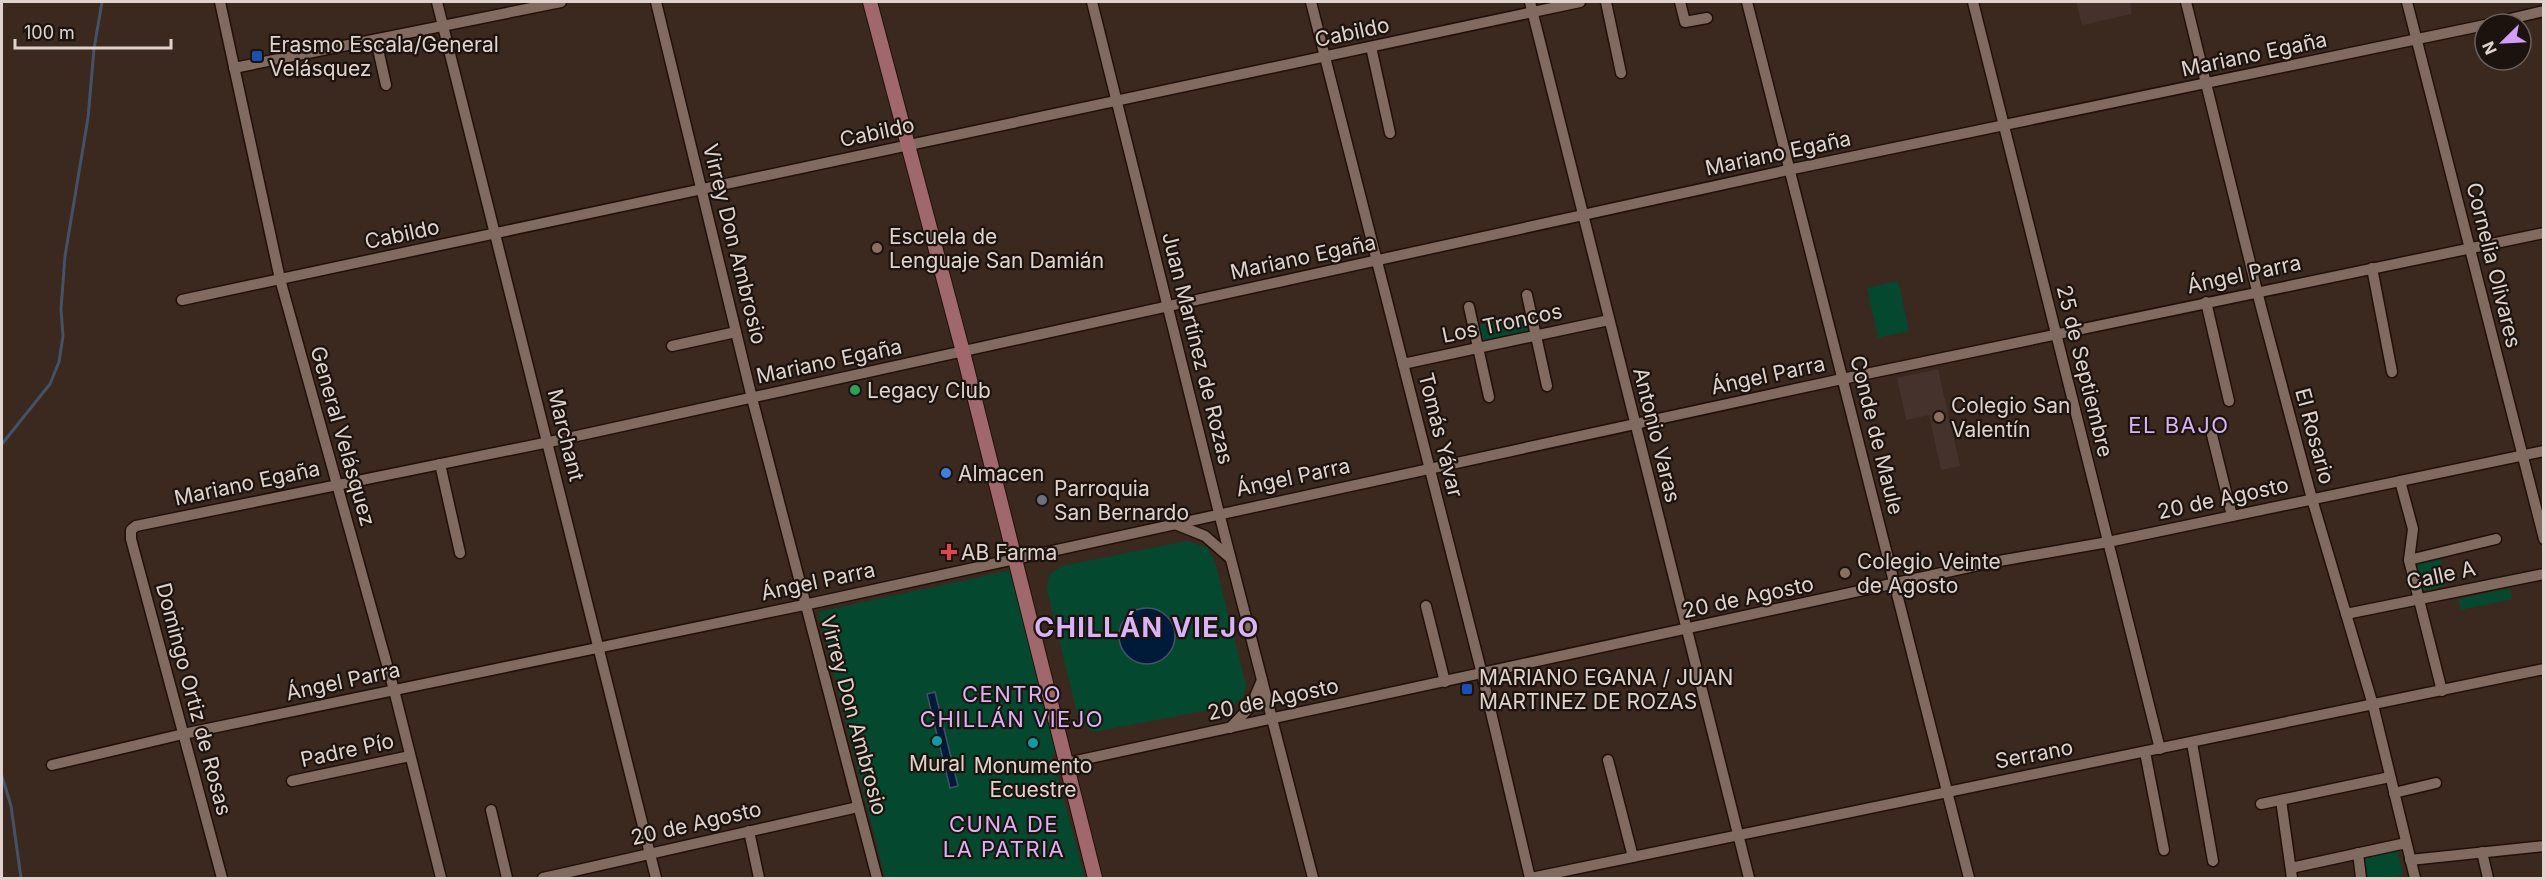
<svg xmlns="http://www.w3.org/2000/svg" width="2545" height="880" viewBox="0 0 2545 880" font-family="Inter,sans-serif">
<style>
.education{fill:#45322c}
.green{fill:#04492f}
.water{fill:#001b3a;stroke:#435266;stroke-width:1.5}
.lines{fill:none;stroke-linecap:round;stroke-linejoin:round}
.stream{stroke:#435266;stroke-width:3}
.minor-casing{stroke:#211008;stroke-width:13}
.major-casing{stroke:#211008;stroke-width:16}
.minor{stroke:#816a60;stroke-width:10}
.major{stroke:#a0686c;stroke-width:14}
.transit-dot{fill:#1a4fb4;stroke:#1c130f;stroke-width:2}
.education-dot{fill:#8d6e63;stroke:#1c130f;stroke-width:2}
.leisure-dot{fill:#2e9e5b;stroke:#1c130f;stroke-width:2}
.shop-dot{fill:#3f7fe0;stroke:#1c130f;stroke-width:2}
.worship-dot{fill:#6b7280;stroke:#1c130f;stroke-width:2}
.health-dot{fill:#e0444e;stroke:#1c130f;stroke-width:2}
.culture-dot{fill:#0f9aa8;stroke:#1c130f;stroke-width:2}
.labels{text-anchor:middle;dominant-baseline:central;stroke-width:4.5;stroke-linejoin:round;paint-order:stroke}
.street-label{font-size:21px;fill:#e0d3cd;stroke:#1c130f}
.poi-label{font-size:21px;fill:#e0d3cd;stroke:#1c130f;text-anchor:start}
.neighbourhood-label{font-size:22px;letter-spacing:1.5px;fill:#d9b3f5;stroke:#1c130f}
.district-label{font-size:27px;font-weight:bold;letter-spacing:1.5px;fill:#d9b3f5;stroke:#1c130f}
</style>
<rect width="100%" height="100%" fill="#3b281f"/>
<!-- education -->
<g class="education">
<path d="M2076 2H2130L2132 14 2082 25Z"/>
<path d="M1938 369 1960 466 1941 470 1929 415 1906 420 1897 378Z"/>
</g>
<!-- green -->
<g class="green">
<path d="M1898 281 1909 331 1878 338 1867 288Z"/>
<path d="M1527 315 1531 331 1481 342 1477 326Z"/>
<path d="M1187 541 1208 548 1215 562 1246 685 1243 698 1231 706 1093 732 1082 723 1078 717 1047 590 1049 575 1062 566Z"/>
<path d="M2440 557 2446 586 2421 591 2415 562Z"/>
<path d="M1012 570 1059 752 1052 755 1085 878H885L818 612Z"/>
<path d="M2510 588 2512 599 2461 610 2458 599Z"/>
<path d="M2398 851 2403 875 2388 878H2367L2364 857Z"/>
</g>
<!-- water -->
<g class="water">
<circle cx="1147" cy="636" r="28"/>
<path d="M935 692 958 786 950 788 927 694Z"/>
</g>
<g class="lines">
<!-- stream -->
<g class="stream">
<path d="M2 444 50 384 59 362 63 336 61 309 65 256 88 118 94 49 102 2"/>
<path d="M2 776 11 806 21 878"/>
</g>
<!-- minor casing -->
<g class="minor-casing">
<g id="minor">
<path d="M220 2 280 279 394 690 441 878"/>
<path d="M437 2 656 878"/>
<path d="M656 2 752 398 877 878"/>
<path d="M1092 2 1219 513 1313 878"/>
<path d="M1311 2 1482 674 1530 878"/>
<path d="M1530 2 1749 878"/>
<path d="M1606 2 1621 73"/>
<path d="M1680 2 1685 22 1707 18"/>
<path d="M1747 2 1969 878"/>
<path d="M1973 2 2160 749"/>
<path d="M2186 2 2261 307 2312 499 2373 705 2415 878"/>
<path d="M2407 2 2544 539"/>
<path d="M2489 24 2544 11"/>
<path d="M376 40 386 85"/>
<path d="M1371 47 1390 133"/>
<path d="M234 68 561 2"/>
<path d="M2372 268 2392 372"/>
<path d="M1527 295 1547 386"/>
<path d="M182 300 1580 2"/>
<path d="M2206 302 2229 401"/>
<path d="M1469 307 1489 397"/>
<path d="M672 346 736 332"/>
<path d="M1403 364 1609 320"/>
<path d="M2212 435 2232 516"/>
<path d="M440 464 460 553"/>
<path d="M2400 481 2413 529 2409 560 2442 691"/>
<path d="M1175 524 1205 536 1229 557"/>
<path d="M2409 560 2496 539"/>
<path d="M1426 606 1445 682"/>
<path d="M2346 614 2544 574"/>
<path d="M1230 728 1251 706 1262 680"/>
<path d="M2192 743 2213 861"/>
<path d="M2145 752 2164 850"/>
<path d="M1608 760 1633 857"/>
<path d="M1067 763 1988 563 2108 542 2544 451"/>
<path d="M52 765 183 734 804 605 1842 379 2544 233"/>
<path d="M292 781 410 756"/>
<path d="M2394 793 2436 783"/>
<path d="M2281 800 2292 878"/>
<path d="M2261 804 2390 777"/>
<path d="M491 810 507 878"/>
<path d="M749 831 759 878"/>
<path d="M2482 852 2488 878"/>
<path d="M2358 853 2361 878"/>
<path d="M2410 860 2544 846"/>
<path d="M2291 868 2406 843"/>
<path d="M222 878 131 539V530L136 526 554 441 1788 170 2485 25"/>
<path d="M543 878 858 807"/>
<path d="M1531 878 2544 669"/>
</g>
</g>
<!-- major casing -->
<g class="major-casing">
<path id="major" d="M870 2 963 352 1095 878"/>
</g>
<!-- minor -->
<use href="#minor" class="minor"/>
<!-- major -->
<use href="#major" class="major"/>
</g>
<!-- markers -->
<g class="transit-dot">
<rect x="251" y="50" width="12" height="12" rx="3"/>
<rect x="1461" y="683" width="12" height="12" rx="3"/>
</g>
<g class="education-dot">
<circle cx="877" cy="248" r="6"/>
<circle cx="1939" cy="417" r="6"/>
<circle cx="1845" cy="573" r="6"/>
</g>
<circle class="leisure-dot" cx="855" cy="390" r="6"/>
<circle class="shop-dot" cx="946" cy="473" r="6"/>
<circle class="worship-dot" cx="1042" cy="500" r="6"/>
<path class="health-dot" d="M946 543h6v6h6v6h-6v6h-6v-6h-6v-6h6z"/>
<g class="culture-dot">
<circle cx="937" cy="741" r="6"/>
<circle cx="1033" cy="743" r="6"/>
</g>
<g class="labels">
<!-- street labels -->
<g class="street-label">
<text transform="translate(1352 32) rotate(-12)">Cabildo</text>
<text transform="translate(2254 54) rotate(-12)">Mariano Egaña</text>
<text transform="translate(877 132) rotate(-12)">Cabildo</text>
<text transform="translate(1778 153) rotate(-12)">Mariano Egaña</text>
<text transform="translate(402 234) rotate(-12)">Cabildo</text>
<text transform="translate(735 244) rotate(76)">Virrey Don Ambrosio</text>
<text transform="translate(1303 257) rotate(-12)">Mariano Egaña</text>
<text transform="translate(2494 265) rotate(76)">Cornelia Olivares</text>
<text transform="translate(2244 274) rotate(-12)">Ángel Parra</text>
<text transform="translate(1502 323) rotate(-12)">Los Troncos</text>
<text transform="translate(1198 348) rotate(76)">Juan Martínez de Rozas</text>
<text transform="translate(829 361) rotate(-12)">Mariano Egaña</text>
<text transform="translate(2085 371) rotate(76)">25 de Septiembre</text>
<text transform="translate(1768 375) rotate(-12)">Ángel Parra</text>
<text transform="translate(566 435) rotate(76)">Marchant</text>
<text transform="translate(1441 435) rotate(76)">Tomás Yávar</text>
<text transform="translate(1657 435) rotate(76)">Antonio Varas</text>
<text transform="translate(1877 435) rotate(76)">Conde de Maule</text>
<text transform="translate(343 436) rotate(74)">General Velásquez</text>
<text transform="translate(2315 436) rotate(75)">El Rosario</text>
<text transform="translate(1293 477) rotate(-12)">Ángel Parra</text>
<text transform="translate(247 483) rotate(-12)">Mariano Egaña</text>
<text transform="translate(2223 498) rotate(-12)">20 de Agosto</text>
<text transform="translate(2441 575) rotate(-12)">Calle A</text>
<text transform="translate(818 581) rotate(-12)">Ángel Parra</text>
<text transform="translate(1748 597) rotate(-12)">20 de Agosto</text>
<text transform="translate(343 681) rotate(-12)">Ángel Parra</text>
<text transform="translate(194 699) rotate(75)">Domingo Ortiz de Rosas</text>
<text transform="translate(1273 699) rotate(-12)">20 de Agosto</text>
<text transform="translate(854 715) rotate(75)">Virrey Don Ambrosio</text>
<text transform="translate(347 750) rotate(-12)">Padre Pío</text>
<text transform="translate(2034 754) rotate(-11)">Serrano</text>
<text transform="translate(696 823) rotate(-13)">20 de Agosto</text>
</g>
<!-- poi labels -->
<g class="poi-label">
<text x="269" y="44">Erasmo Escala/General<tspan x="269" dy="24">Velásquez</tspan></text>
<text x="889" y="236">Escuela de<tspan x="889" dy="24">Lenguaje San Damián</tspan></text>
<text x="867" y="390">Legacy Club</text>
<text x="1951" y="405">Colegio San<tspan x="1951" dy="24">Valentín</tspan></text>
<text x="958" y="473">Almacen</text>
<text x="1054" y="488">Parroquia<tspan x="1054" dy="24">San Bernardo</tspan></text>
<text x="961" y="552">AB Farma</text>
<text x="1857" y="561">Colegio Veinte<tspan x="1857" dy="24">de Agosto</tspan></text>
<text x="1479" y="677">MARIANO EGANA / JUAN<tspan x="1479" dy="24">MARTINEZ DE ROZAS</tspan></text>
<text x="937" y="763" text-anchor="middle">Mural</text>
<text x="1033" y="765" text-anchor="middle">Monumento<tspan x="1033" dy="24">Ecuestre</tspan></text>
</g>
<!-- neighbourhood labels -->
<g class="neighbourhood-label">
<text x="2179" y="425">EL BAJO</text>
<text x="1012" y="694">CENTRO<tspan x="1012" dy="25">CHILLÁN VIEJO</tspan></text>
<text x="1004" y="824">CUNA DE<tspan x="1004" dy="25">LA PATRIA</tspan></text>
</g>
<!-- district labels -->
<g class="district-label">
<text x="1147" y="627">CHILLÁN VIEJO</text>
</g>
</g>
<!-- border -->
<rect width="2545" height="880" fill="none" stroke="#e0d3cd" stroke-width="6"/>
<!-- north arrow -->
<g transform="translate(2503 42) rotate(246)"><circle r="28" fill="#1c130f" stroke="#6a605b" stroke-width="1.5"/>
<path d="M0-4.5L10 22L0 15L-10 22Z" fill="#d49cfb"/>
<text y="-9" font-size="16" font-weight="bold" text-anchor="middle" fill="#e0d3cd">N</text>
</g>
<!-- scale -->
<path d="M15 39v9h156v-9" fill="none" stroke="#e0d3cd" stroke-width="3"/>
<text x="24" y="39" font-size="18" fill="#e0d3cd" stroke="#1c130f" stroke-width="4.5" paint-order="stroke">100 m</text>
</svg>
